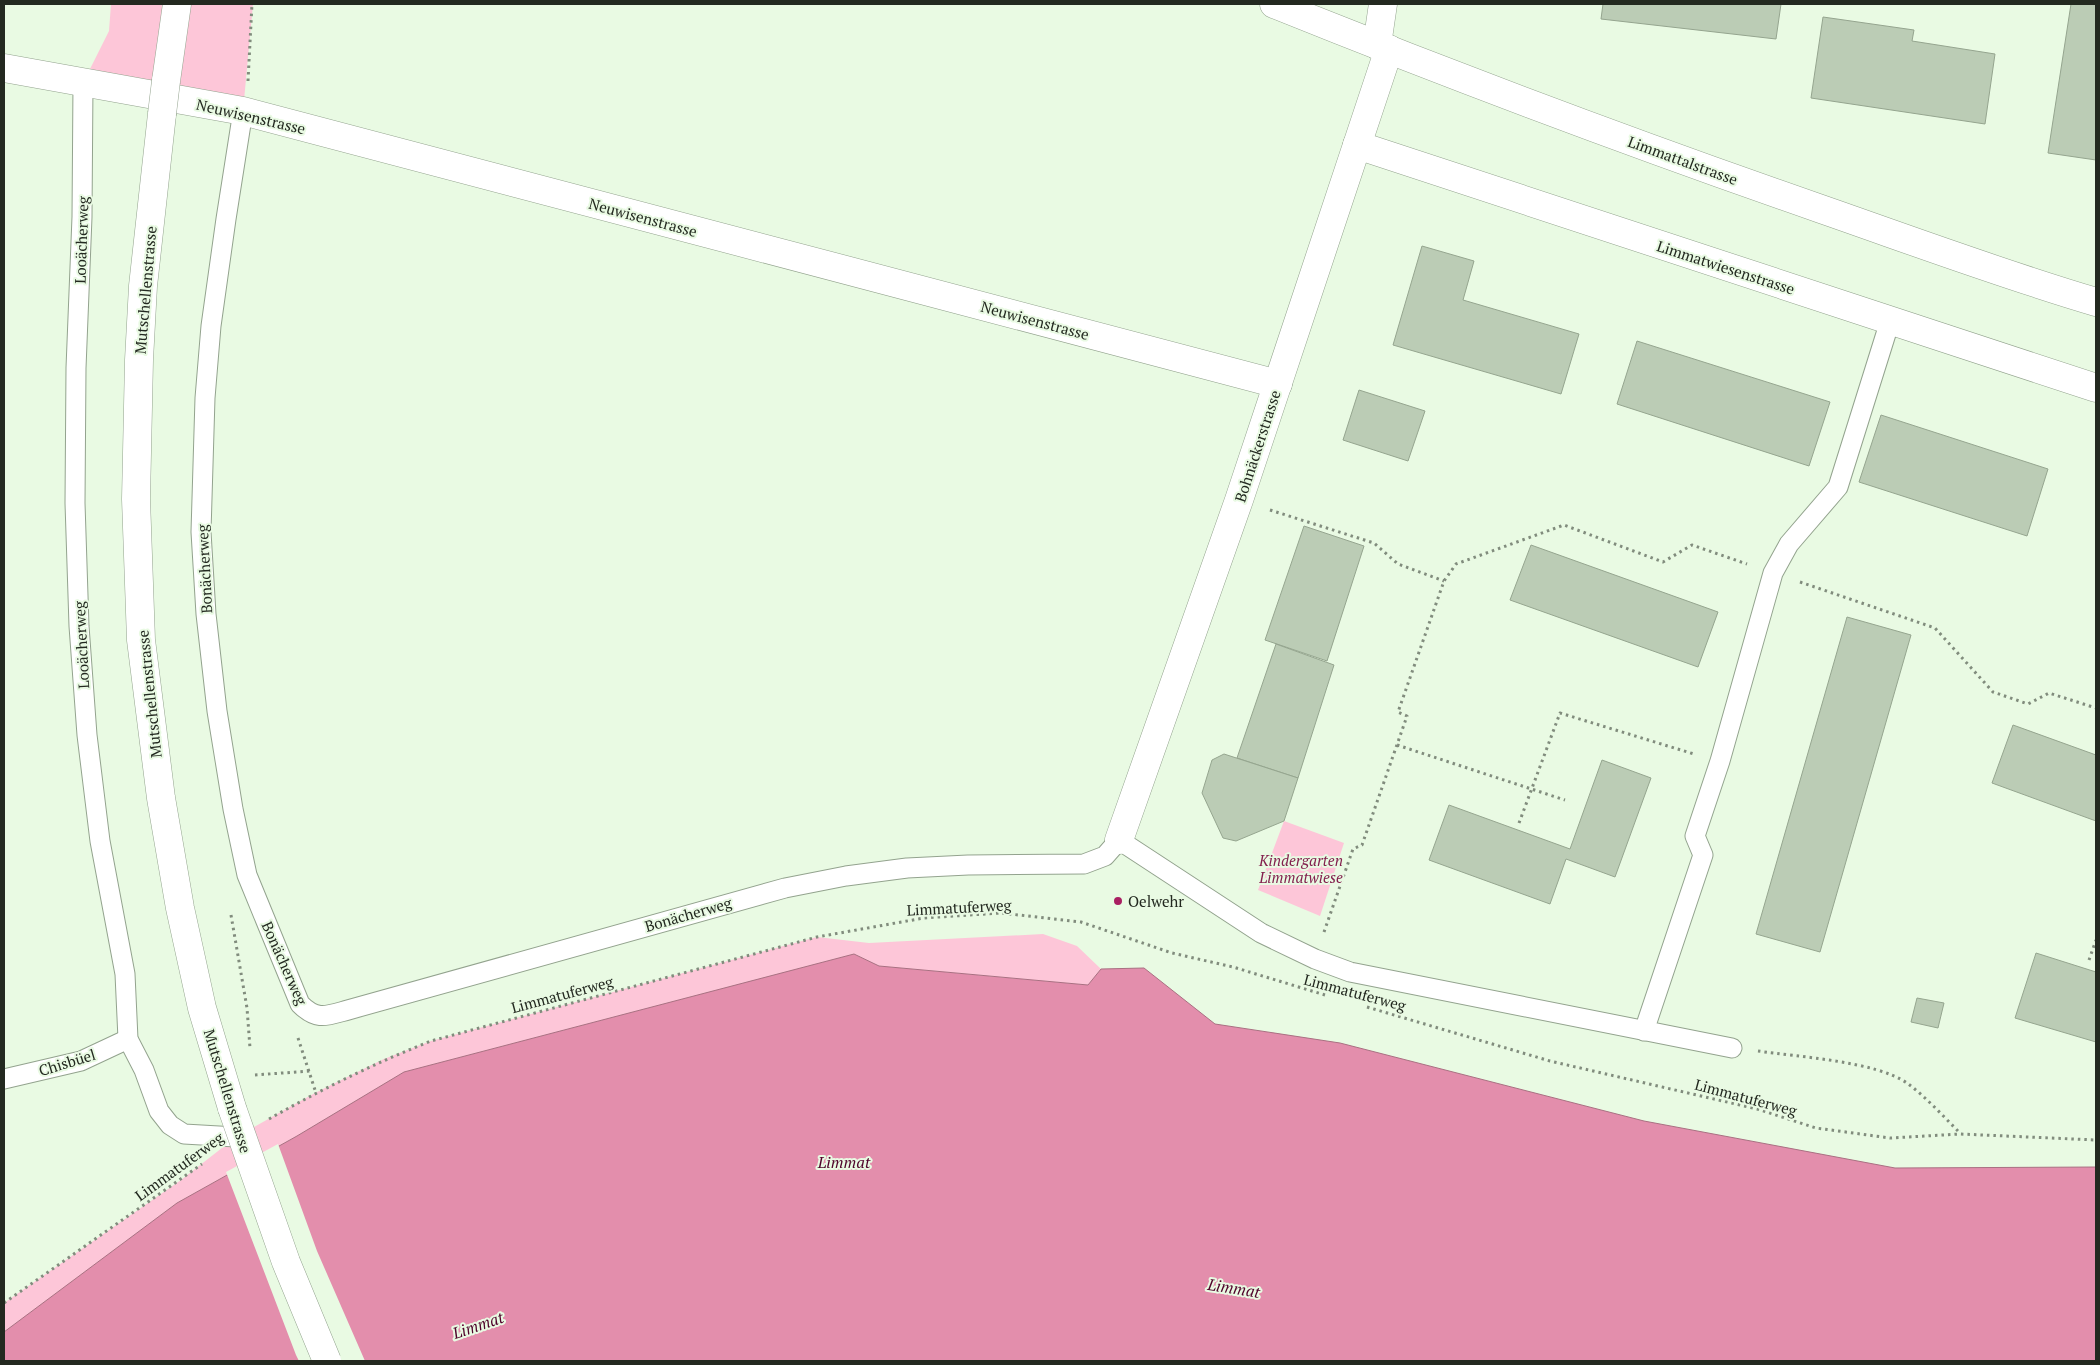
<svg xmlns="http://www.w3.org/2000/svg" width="2100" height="1365" viewBox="0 0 2100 1365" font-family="'PT Serif',serif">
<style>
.green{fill:#fdc6d8}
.water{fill:#e38eac;stroke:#a97082}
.pier{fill:#e9fae3}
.building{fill:#bbccb5;stroke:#95a58f}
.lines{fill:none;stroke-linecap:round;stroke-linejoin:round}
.lane-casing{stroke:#93a38e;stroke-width:21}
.street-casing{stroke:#93a38e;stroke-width:29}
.secondary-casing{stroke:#93a38e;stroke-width:29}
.path{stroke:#818c7d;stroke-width:3;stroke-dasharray:2.5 4;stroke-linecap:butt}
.lane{stroke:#fff;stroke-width:19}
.street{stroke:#fff;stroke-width:28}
.secondary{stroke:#fff;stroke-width:28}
.secondary-bridge-casing{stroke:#93a38e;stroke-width:29;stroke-linecap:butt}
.secondary-bridge{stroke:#fff;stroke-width:28}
.poi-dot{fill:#a91f62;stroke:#e9fae3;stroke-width:2}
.labels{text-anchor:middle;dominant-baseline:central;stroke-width:4;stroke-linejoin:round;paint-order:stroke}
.street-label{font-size:15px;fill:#232920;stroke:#e9fae3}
.park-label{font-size:15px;font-style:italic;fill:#83204e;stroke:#e9fae3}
.poi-label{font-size:15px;fill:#232920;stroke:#e9fae3;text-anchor:start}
.water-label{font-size:16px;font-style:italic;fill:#4f022a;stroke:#e9fae3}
</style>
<rect width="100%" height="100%" fill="#e9fae3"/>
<!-- green -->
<g class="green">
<path d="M111 4H253L243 111 83 83 109 31Z"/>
<path d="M1284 821 1344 843 1320 916 1258 890Z"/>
<path d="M1043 934 1077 946 1101 969 1088 985 879 966 854 954 404 1072 297 1136 177 1203 4 1332V1303L181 1180 236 1137 315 1093 384 1059 431 1041 817 937 869 943Z"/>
</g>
<!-- water -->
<path class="water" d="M854 954 879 966 1088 985 1101 969 1144 968 1215 1024 1340 1043 1644 1121 1895 1168 2096 1167V1361H4V1332L177 1203 297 1136 404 1072Z"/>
<!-- pier -->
<path class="pier" d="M278 1144 317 1251 365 1361H299L296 1355 226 1172Z"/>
<!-- building -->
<g class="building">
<path d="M1603 4H1781L1776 39 1601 19Z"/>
<path d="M2071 4H2096V160L2048 153Z"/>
<path d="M1823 17 1914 30 1912 41 1995 54 1985 124 1811 98Z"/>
<path d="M1422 246 1474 261 1463 300 1579 334 1561 394 1393 345Z"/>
<path d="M1637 341 1830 402 1809 466 1617 404Z"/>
<path d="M1359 390 1425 411 1408 461 1343 440Z"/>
<path d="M1881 415 2048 469 2027 536 1859 482Z"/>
<path d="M1304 526 1364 546 1327 661 1265 640Z"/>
<path d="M1531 545 1718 612 1698 667 1510 600Z"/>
<path d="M1847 617 1911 635 1820 952 1756 934Z"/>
<path d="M1276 644 1334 665 1298 778 1237 758Z"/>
<path d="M2013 725 2096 755V821L1992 783Z"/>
<path d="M1224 754 1298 778 1284 821 1236 841 1223 838 1202 793 1212 760Z"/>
<path d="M1602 760 1651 778 1615 877 1566 859 1550 904 1429 860 1449 805 1570 849Z"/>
<path d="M2036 953 2096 972V1042L2015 1018Z"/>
<path d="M1917 998 1944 1003 1938 1028 1911 1022Z"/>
</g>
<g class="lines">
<!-- lane casing -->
<g class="lane-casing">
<g id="lane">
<path d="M83 83 82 217 76 368 75 503 79 626 87 735 100 841 125 974 128 1039 144 1070 159 1111 170 1125 184 1134 236 1137"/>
<path d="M243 111 226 219 211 326 205 398 201 532 206 614 217 711 233 809 247 875 300 1004C317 1021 326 1016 348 1010L785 888 846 876 907 868 968 865 1084 864 1105 856 1119 840 1261 933 1315 959 1350 972 1732 1048"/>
<path d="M1644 1031 1703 855 1695 836 1720 761 1773 573 1789 544 1838 487 1890 321"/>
<path d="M4 1079 81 1061 128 1039"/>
</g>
</g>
<!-- street casing -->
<g class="street-casing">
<g id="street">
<path d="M1377 45 1383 4"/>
<path d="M4 68 243 111 1278 384"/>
<path d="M1357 145 2096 388"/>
<path d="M1119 840 1239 500 1389 49"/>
</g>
</g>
<!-- secondary casing -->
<g class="secondary-casing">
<g id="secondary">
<path d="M1274 4C1455 77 1637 145 1821 209 1913 241 2004 275 2096 302"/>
<path d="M166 81 177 4"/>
<path d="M162 114 143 286 139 360 136 499 141 640 161 798 180 908 202 1008 232 1108"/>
</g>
</g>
<!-- path -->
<g class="path">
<path d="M248 81 252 4"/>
<path d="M1270 510 1374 543 1398 564 1444 581"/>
<path d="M1800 582 1935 628 1993 692 2028 704 2049 693 2096 708"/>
<path d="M1397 745 1565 800"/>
<path d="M1519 823 1560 713 1694 754"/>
<path d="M231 915 247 1008 250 1048"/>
<path d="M1324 932 1353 849 1362 845 1407 716 1398 712 1444 581 1456 564 1564 525 1663 562 1692 545 1747 564"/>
<path d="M2089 960 2096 940"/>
<path d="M1367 1007 1550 1061 1757 1109 1816 1128 1890 1138 1960 1134 2096 1140"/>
<path d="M298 1038 316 1093"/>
<path d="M1758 1051C1798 1057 1875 1061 1907 1083 1926 1097 1943 1116 1960 1133"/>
<path d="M255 1075 310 1071"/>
<path d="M269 1119C322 1089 375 1063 431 1041L817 937 924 918 1001 913 1081 922 1172 953 1233 967 1325 995"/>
<path d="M4 1303 202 1164"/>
</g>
<!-- lane -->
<use href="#lane" class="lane"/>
<!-- street -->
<use href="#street" class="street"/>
<!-- secondary -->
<use href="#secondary" class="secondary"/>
<!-- secondary-bridge casing -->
<g class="secondary-bridge-casing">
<g id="secondary-bridge">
<path d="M162 114 166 81"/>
<path d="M232 1108 286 1262 327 1361"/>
</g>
</g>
<!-- secondary-bridge -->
<use href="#secondary-bridge" class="secondary-bridge"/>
</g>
<!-- markers -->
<circle class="poi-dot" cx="1118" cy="901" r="5"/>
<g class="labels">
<!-- street labels -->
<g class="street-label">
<text transform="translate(251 116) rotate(13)">Neuwisenstrasse</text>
<text transform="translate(1683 160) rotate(20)">Limmattalstrasse</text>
<text transform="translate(643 217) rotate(15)">Neuwisenstrasse</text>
<text transform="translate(81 240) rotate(-88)">Looächerweg</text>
<text transform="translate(1726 267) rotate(18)">Limmatwiesenstrasse</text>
<text transform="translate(145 290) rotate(-85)">Mutschellenstrasse</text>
<text transform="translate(1035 320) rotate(15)">Neuwisenstrasse</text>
<text transform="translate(1257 446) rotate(-72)">Bohnäckerstrasse</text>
<text transform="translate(204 569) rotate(-93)">Bonächerweg</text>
<text transform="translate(81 645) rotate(-93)">Looächerweg</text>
<text transform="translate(149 694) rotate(-96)">Mutschellenstrasse</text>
<text transform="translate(959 907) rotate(-3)">Limmatuferweg</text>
<text transform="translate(688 914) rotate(-16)">Bonächerweg</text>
<text transform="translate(285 963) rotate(66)">Bonächerweg</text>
<text transform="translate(1355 992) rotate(15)">Limmatuferweg</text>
<text transform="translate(562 994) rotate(-15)">Limmatuferweg</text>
<text transform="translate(67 1062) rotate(-17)">Chisbüel</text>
<text transform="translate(228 1091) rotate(73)">Mutschellenstrasse</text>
<text transform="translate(1746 1097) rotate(15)">Limmatuferweg</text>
<text transform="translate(179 1166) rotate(-36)">Limmatuferweg</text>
</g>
<!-- park labels -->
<g class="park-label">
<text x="1301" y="860">Kindergarten<tspan x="1301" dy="17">Limmatwiese</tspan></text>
</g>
<!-- poi labels -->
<g class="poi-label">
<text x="1128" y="901">Oelwehr</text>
</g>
<!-- water labels -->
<g class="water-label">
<text x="844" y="1162">Limmat</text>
<text transform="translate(1234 1288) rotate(9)">Limmat</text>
<text transform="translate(478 1325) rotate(-19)">Limmat</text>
</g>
</g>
<!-- border -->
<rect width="2100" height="1365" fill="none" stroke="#232920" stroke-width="10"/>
</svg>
